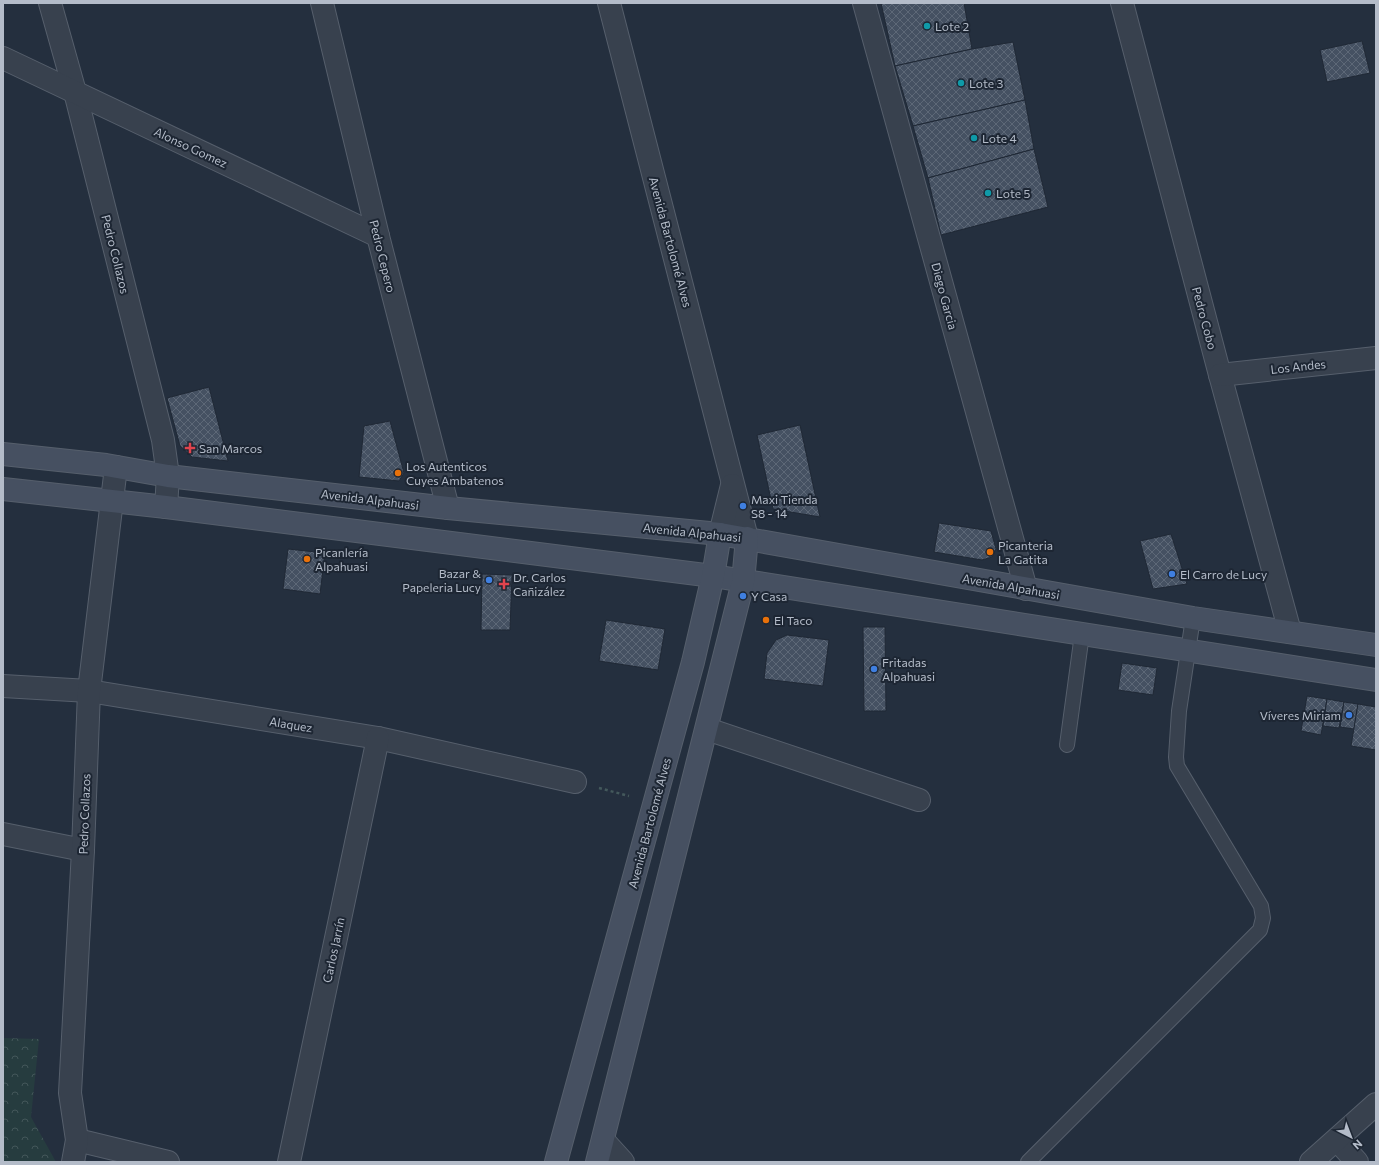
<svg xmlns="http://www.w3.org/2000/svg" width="1379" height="1165" viewBox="0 0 1379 1165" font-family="Commissioner,sans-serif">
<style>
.park{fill:url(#park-crowns)}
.building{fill:url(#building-cross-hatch);stroke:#1f2835}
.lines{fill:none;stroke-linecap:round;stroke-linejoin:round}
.service-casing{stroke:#565f6c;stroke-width:16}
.minor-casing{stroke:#565f6c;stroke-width:24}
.secondary-casing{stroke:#565f6c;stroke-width:24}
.path{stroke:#44595c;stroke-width:2.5;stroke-dasharray:3 3;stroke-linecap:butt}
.service{stroke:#38414e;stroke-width:14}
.minor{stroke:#38414e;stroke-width:22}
.secondary{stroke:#465061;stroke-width:22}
.culture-dot{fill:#0f9aa8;stroke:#1d2633;stroke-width:1.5}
.health-dot{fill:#e0444e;stroke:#1d2633;stroke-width:1.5}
.food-dot{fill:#e8710a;stroke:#1d2633;stroke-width:1.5}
.shop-dot{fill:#3f7fe0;stroke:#1d2633;stroke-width:1.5}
.labels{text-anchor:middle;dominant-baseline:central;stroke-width:4;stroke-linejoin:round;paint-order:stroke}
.poi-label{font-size:12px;fill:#b4bcc9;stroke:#1d2633;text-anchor:start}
.street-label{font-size:12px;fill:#b4bcc9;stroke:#1d2633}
</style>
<defs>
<pattern id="park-crowns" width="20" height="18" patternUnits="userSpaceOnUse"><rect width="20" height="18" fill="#263c3f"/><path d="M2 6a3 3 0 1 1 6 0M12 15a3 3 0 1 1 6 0" fill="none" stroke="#435659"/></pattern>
<pattern id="building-cross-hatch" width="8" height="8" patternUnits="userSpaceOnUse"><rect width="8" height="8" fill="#455162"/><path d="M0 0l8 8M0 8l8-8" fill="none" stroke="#5d6877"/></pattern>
</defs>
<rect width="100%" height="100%" fill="#242f3e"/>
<!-- park -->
<path class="park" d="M3 1038 39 1039 31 1117 56 1162H3Z"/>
<!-- building -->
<g class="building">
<path d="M881 3H964L972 49 895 66Z"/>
<path d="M1362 41 1370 73 1327 82 1320 50Z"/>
<path d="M1013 42 1025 100 913 126 895 66 972 49Z"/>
<path d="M1025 100 1034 149 928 178 913 126Z"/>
<path d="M1034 149 1048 207 941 235 928 178Z"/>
<path d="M209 387 228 461 192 457 180 446 167 398Z"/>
<path d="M390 421 404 473 399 481 359 477 364 426Z"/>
<path d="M800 425 820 517 773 509 757 435Z"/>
<path d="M939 523 991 531 996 549 992 557 982 560 934 552Z"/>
<path d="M1171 534 1187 584 1153 589 1140 541Z"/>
<path d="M288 549 325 553 320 594 283 589Z"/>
<path d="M482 574 512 575 510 630H481Z"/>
<path d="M606 620 665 629 658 670 599 661Z"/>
<path d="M863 627H885L886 711H864Z"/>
<path d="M787 635 829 640 823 686 764 679 767 653 776 640Z"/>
<path d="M1122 663 1157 668 1153 695 1118 690Z"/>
<path d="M1307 696 1327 699 1321 735 1301 731Z"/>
<path d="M1327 699 1344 702 1339 728 1323 726Z"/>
<path d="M1344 702 1358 704 1354 729 1340 727Z"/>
<path d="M1358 704 1376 707V750L1351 746Z"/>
</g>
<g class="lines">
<!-- service casing -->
<g class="service-casing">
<g id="service">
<path d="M1067 745 1082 634"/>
<path d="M1028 1162 1260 930 1263 918 1261 906 1177 766 1176 757 1179 711 1193 618"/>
</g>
</g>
<!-- minor casing -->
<g class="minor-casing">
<g id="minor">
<path d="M50 3 75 92 163 440 168 476 166 507"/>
<path d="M322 3 378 236 448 508"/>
<path d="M609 3 747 538"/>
<path d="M864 3 1026 589"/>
<path d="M1122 3 1220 375 1290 632"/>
<path d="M3 58 378 236"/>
<path d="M1220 375 1376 358"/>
<path d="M720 534 732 485"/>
<path d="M3 686 89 691 378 738 575 782"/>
<path d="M707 729 919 800"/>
<path d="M3 834 83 850"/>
<path d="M77 1140 168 1162"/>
<path d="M603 1140 623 1162"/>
<path d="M1337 1140 1357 1162"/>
<path d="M73 1162 77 1140 70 1093 83 850 89 691 116 467"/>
<path d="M289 1162 378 738"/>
<path d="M1311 1162 1376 1104"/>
</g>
</g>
<!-- secondary casing -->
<g class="secondary-casing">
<g id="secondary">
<path d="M3 454 106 465 168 476 448 508 720 534 1193 618 1376 645"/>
<path d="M3 489 166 507 713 576 1376 680"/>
<path d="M556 1162 693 662 713 576 720 534"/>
<path d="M597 1162 743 582 747 538"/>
</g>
</g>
<!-- path -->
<path class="path" d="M599 788 629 796"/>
<!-- service -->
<use href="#service" class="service"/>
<!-- minor -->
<use href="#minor" class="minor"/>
<!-- secondary -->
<use href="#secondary" class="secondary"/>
</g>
<!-- markers -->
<g class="culture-dot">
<circle cx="927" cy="26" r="4"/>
<circle cx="961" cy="83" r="4"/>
<circle cx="974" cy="138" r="4"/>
<circle cx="988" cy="193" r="4"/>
</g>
<g class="health-dot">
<path d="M188 442h4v4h4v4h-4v4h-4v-4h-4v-4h4z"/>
<path d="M502 578h4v4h4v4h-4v4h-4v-4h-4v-4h4z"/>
</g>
<g class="food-dot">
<circle cx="398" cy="473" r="4"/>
<circle cx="990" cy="552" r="4"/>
<circle cx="307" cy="559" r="4"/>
<circle cx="766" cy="620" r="4"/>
</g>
<g class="shop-dot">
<circle cx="743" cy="506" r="4"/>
<circle cx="1172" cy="574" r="4"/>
<circle cx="489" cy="580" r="4"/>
<circle cx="743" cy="596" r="4"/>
<circle cx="874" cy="669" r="4"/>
<circle cx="1349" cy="715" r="4"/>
</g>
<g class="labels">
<!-- poi labels -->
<g class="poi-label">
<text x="935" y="26">Lote 2</text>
<text x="969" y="83">Lote 3</text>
<text x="982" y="138">Lote 4</text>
<text x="996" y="193">Lote 5</text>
<text x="199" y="448">San Marcos</text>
<text x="406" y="466">Los Autenticos<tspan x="406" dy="14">Cuyes Ambatenos</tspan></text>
<text x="751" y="499">Maxi Tienda<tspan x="751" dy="14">S8 - 14</tspan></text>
<text x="998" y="545">Picanteria<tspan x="998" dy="14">La Gatita</tspan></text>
<text x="315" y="552">Picanlería<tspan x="315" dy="14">Alpahuasi</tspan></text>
<text x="481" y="573" text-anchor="end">Bazar &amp;<tspan x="481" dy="14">Papeleria Lucy</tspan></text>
<text x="1180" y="574">El Carro de Lucy</text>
<text x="513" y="577">Dr. Carlos<tspan x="513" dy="14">Cañizález</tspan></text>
<text x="751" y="596">Y Casa</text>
<text x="774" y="620">El Taco</text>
<text x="882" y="662">Fritadas<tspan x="882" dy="14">Alpahuasi</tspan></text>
<text x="1341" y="715" text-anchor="end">Víveres Miriam</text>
</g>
<!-- street labels -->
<g class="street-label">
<text transform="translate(191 147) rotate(25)">Alonso Gomez</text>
<text transform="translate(671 242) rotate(75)">Avenida Bartolomé Alves</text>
<text transform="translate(116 254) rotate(76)">Pedro Collazos</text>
<text transform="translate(383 256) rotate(76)">Pedro Cepero</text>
<text transform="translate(945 296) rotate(75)">Diego Garcia</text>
<text transform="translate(1205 318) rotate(75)">Pedro Cobo</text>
<text transform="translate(1298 366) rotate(-6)">Los Andes</text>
<text transform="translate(370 499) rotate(7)">Avenida Alpahuasi</text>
<text transform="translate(692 532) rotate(6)">Avenida Alpahuasi</text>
<text transform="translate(1011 586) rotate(10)">Avenida Alpahuasi</text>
<text transform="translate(291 724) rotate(9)">Alaquez</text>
<text transform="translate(84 814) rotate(-88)">Pedro Collazos</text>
<text transform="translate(649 823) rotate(-75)">Avenida Bartolomé Alves</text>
<text transform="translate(333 950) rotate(-78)">Carlos Jarrín</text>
</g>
</g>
<!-- border -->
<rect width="1379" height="1165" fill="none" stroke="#b4bcc9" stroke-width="8"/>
<!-- north arrow -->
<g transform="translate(1351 1137) rotate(138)" stroke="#1d2633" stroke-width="3" paint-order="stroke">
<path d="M0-3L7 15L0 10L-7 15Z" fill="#b4bcc9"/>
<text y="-6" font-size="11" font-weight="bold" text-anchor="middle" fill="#b4bcc9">N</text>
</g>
</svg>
